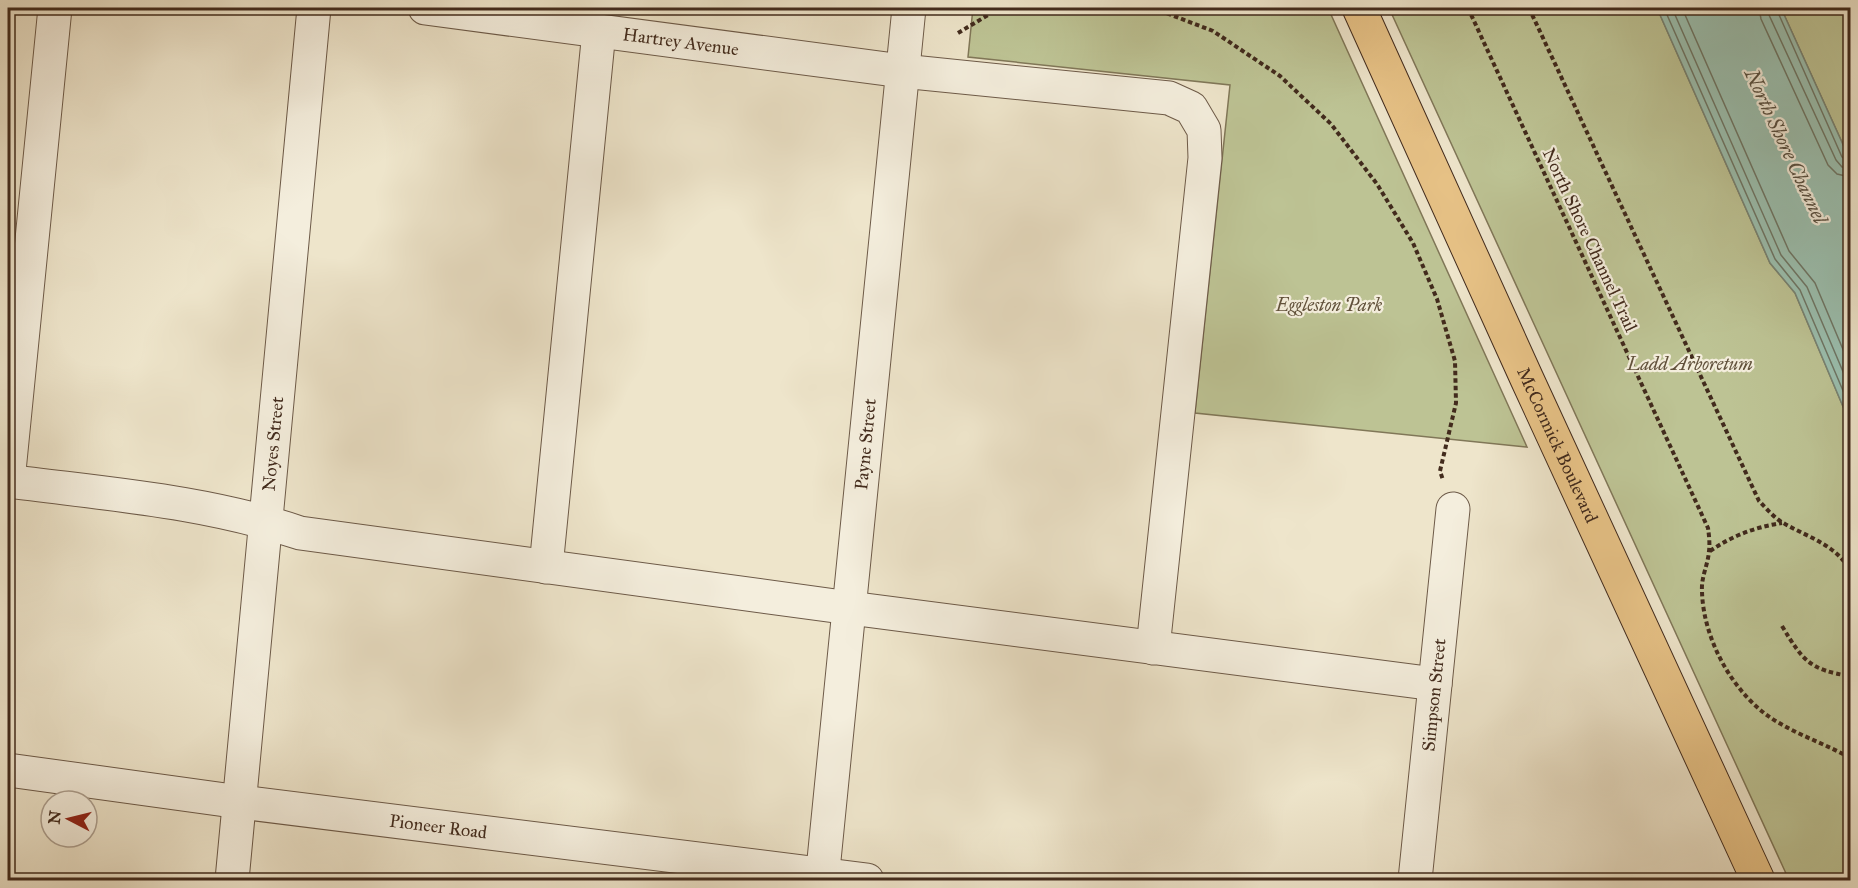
<svg xmlns="http://www.w3.org/2000/svg" width="1858" height="888" viewBox="0 0 1858 888" font-family="'IM FELL Great Primer',serif">
<style>
.green{fill:#bdc394;stroke:#807758;stroke-width:1.5}
.water{fill:#9bc0b0;stroke:#778475;stroke-width:1.5}
.lines{fill:none;stroke-linecap:round;stroke-linejoin:round}
.shore{stroke:#6e7666;stroke-width:1.5}
.minor-casing{stroke:#6d5a48;stroke-width:35}
.major-casing{stroke:#422b1d;stroke-width:35}
.path{stroke:#422b1d;stroke-width:4;stroke-dasharray:4.5 3;stroke-linecap:butt}
.minor{stroke:#f4eedd;stroke-width:33}
.major{stroke:#e7c286;stroke-width:33}
.labels{text-anchor:middle;dominant-baseline:central;stroke-width:4.5;stroke-linejoin:round;paint-order:stroke}
.street-label{font-size:18px;fill:#422b1d;stroke:#f4eedd}
.park-label{font-size:18px;font-style:italic;fill:#61513b;stroke:#f4eedd}
.water-label{font-size:20px;font-style:italic;fill:#585042;stroke:#f4eedd}
</style>
<rect width="100%" height="100%" fill="#eee5cb"/>
<filter id="stains"><feTurbulence type="fractalNoise" baseFrequency=".00333" numOctaves="4"/><feColorMatrix values="0 0 0 0 .2 0 0 0 0 .09 0 0 0 0 .02 0 0 0 .5 -.17"/></filter>
<radialGradient id="worn" r=".72"><stop offset=".6" stop-color="#630" stop-opacity="0"/><stop offset="1" stop-color="#630" stop-opacity=".3"/></radialGradient>
<!-- green -->
<g class="green">
<path d="M973 8H1328L1527 447 1195 413 1230 85 968 57Z"/>
<path d="M1389 8H1657L1770 263 1795 293 1850 423V880H1789Z"/>
<path d="M1781 8H1850V160Z"/>
</g>
<!-- water -->
<path class="water" d="M1657 8H1781L1850 160V423L1795 293 1770 263Z"/>
<g class="lines">
<!-- shore -->
<g class="shore">
<path d="M1664 8 1775 259 1800 290 1850 407"/>
<path d="M1672 8 1781 255 1807 287 1850 388"/>
<path d="M1682 8 1789 251 1815 283 1850 366"/>
<path d="M1759 8 1761 19 1828 165 1837 174 1850 177"/>
<path d="M1768 8 1769 15 1836 160 1842 167 1850 168"/>
<path d="M1776 8 1842 157 1846 160 1850 161"/>
</g>
<!-- minor casing -->
<g class="minor-casing">
<g id="minor">
<path id="s1" d="M425 8 902 71 1169 98 1191 108 1204 130 1205 158 1153 648"/>
<path d="M8 481C106 494 206 501 300 533L850 608 1435 684"/>
<path d="M8 481 55 8"/>
<path d="M546 567 599 31"/>
<path id="s2" d="M8 770 240 802 867 880"/>
<path id="s3" d="M232 880 314 8"/>
<path id="s4" d="M822 880 909 8"/>
<path id="s5" d="M1415 880 1453 509"/>
</g>
</g>
<!-- major casing -->
<g class="major-casing">
<g id="major">
<path id="s6" d="M1359 8 1527 379 1758 880"/>
</g>
</g>
<!-- path -->
<g class="path">
<path d="M1153 8 1213 31 1280 76 1331 124 1377 184 1413 243 1437 299 1455 361 1456 403 1440 471 1443 480"/>
<path d="M1468 8 1708 528C1709 535 1710 544 1709 551 1708 565 1701 577 1702 591 1703 641 1736 700 1781 724 1803 737 1828 745 1850 758"/>
<path d="M1529 8 1759 501C1767 509 1775 519 1785 524 1808 537 1838 546 1850 571"/>
<path d="M958 33 988 15 995 8"/>
<path d="M1710 551C1732 536 1755 527 1782 523"/>
<path d="M1782 626C1803 661 1810 670 1850 676"/>
</g>
<!-- minor -->
<use href="#minor" class="minor"/>
<!-- major -->
<use href="#major" class="major"/>
</g>
<g class="labels">
<!-- street labels -->
<g class="street-label">
<text stroke="none"><textPath href="#s1" startOffset="258">Hartrey Avenue</textPath></text>
<text transform="translate(1590 240) rotate(65)">North Shore Channel Trail</text>
<text stroke="none"><textPath href="#s3" startOffset="438">Noyes Street</textPath></text>
<text stroke="none"><textPath href="#s4" startOffset="438">Payne Street</textPath></text>
<text stroke="none"><textPath href="#s6" startOffset="480">McCormick Boulevard</textPath></text>
<text stroke="none"><textPath href="#s5" startOffset="186">Simpson Street</textPath></text>
<text stroke="none"><textPath href="#s2" startOffset="434">Pioneer Road</textPath></text>
</g>
<!-- park labels -->
<g class="park-label">
<text x="1329" y="305">Eggleston Park</text>
<text x="1690" y="364">Ladd Arboretum</text>
</g>
<!-- water labels -->
<g class="water-label">
<text transform="translate(1786 146) rotate(65)">North Shore Channel</text>
</g>
</g>
<!-- margin -->
<rect width="1858" height="888" fill="none" stroke="#eee5cb" stroke-width="30"/>
<rect x="9" y="9" width="1840" height="870" fill="none" stroke="#422b1d" stroke-width="3"/>
<rect x="15" y="15" width="1828" height="858" fill="none" stroke="#422b1d" stroke-width="1.5"/>
<!-- north arrow -->
<g transform="translate(69 819) rotate(277)"><circle r="28" fill="#f4eedd" stroke="#ada090" stroke-width="1.5"/>
<path d="M0-4.5L10 22L0 15L-10 22Z" fill="#8f2418"/>
<text y="-9" font-size="16" font-weight="bold" text-anchor="middle" fill="#422b1d">N</text>
</g>
<rect width="100%" height="100%" filter="url(#stains)"/>
<rect width="100%" height="100%" fill="url(#worn)"/>
</svg>
